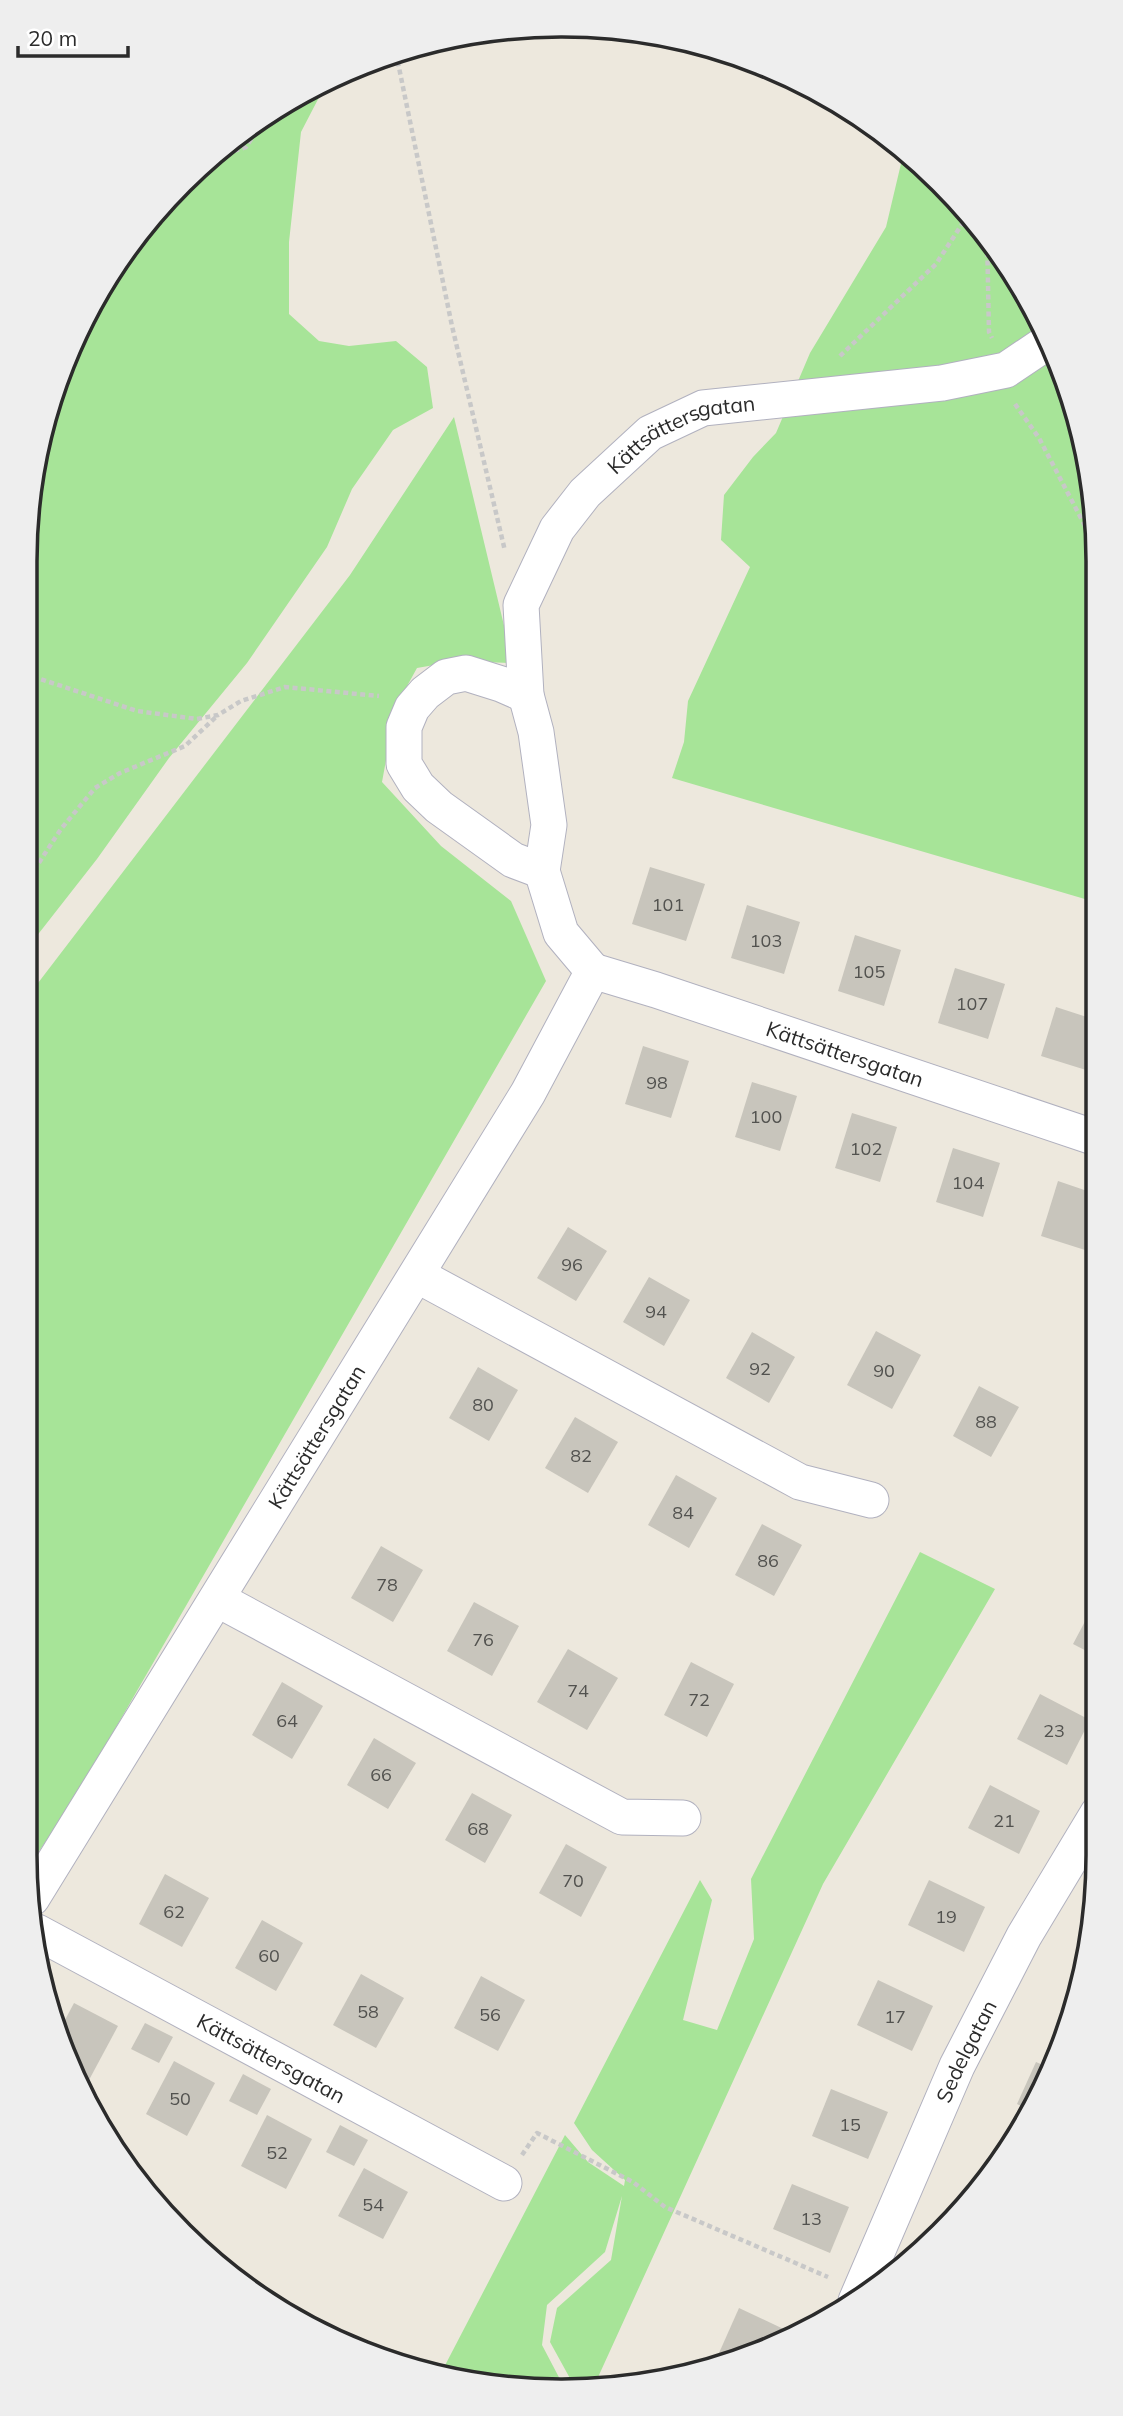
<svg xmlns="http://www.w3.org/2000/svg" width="1123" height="2416" viewBox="0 0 1123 2416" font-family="Mulish,sans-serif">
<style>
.green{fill:#a7e498}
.building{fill:#c8c5bc}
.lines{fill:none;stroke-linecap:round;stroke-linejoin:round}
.minor-casing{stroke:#b1b1bf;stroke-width:37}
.path{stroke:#c8c8c8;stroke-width:4.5;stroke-dasharray:5 3.5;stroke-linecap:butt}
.minor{stroke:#fff;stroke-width:35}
.labels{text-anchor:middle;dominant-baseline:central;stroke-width:6;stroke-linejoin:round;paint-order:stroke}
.number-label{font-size:18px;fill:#52524f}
.street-label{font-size:21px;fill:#2b2b2b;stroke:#fff}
.rim{fill:none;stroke:#2b2b2b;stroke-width:3.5}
</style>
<rect width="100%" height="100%" fill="#ede8dd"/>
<!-- green -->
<g class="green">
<path d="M328 80 301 132 289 242V314L319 341 349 346 396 341 427 367 433 408 393 430 352 489 327 547 247 663 169 758 97 859 25 951V561L35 456 66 356 115 263 182 182 263 115Z"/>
<path d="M904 151 988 235 1057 356 1094 491 1095 902 672 778 684 742 688 701 750 567 721 540 724 495 753 457 776 433 810 353 886 227Z"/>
<path d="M454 417 513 663 457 661 417 668 396 706 382 782 441 846 511 901 546 981 77 1795 27 1869 25 1854V1000L350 575Z"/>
<path d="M920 1552 995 1589 823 1884 594 2386 581 2385 572 2382 550 2342 557 2308 611 2260 622 2196 605 2252 547 2305 542 2345 563 2385 456 2381 440 2375 565 2135 588 2162 624 2186 625 2180 592 2150 574 2123 700 1880 712 1900 683 2020 717 2030 754 1939 751 1879Z"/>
</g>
<!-- building -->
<g class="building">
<path d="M650 867 705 884 686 941 632 924Z"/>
<path d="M747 905 800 922 784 974 731 958Z"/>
<path d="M855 935 901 950 884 1006 838 991Z"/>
<path d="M955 968 1005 984 988 1039 938 1023Z"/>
<path d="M1056 1007 1096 1020V1039L1086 1070 1041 1056Z"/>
<path d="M643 1046 689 1061 671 1118 625 1104Z"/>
<path d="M752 1082 797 1096 780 1151 735 1137Z"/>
<path d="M852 1113 897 1127 880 1182 835 1168Z"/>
<path d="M953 1148 1000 1163 983 1217 936 1202Z"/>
<path d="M1058 1181 1096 1194V1213L1085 1250 1041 1236Z"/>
<path d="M568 1227 607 1251 576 1301 537 1278Z"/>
<path d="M649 1277 690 1300 664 1346 623 1322Z"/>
<path d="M876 1331 921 1355 892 1409 847 1385Z"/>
<path d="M752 1332 795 1357 769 1403 726 1378Z"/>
<path d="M478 1367 518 1390 489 1441 449 1418Z"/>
<path d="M979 1386 1019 1407 991 1457 953 1436Z"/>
<path d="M575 1417 618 1442 588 1493 545 1468Z"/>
<path d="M676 1475 717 1498 689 1548 648 1525Z"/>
<path d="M762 1524 802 1545 774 1596 735 1575Z"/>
<path d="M381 1546 423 1570 393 1622 351 1598Z"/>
<path d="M1098 1597V1657L1073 1644Z"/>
<path d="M474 1602 519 1626 492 1676 447 1651Z"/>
<path d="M568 1649 618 1678 587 1730 537 1702Z"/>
<path d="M691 1662 734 1684 707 1737 664 1715Z"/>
<path d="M282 1682 323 1706 292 1759 252 1735Z"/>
<path d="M1040 1694 1090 1720 1067 1765 1017 1739Z"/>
<path d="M374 1738 416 1763 388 1809 347 1785Z"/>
<path d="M990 1785 1040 1811 1019 1854 968 1828Z"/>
<path d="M472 1793 512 1815 485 1863 445 1840Z"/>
<path d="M566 1844 607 1867 581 1917 539 1893Z"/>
<path d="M165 1874 209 1898 182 1947 139 1924Z"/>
<path d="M929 1880 985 1907 964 1952 908 1925Z"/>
<path d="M262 1920 303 1943 276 1991 235 1968Z"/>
<path d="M361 1974 404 1998 376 2048 333 2025Z"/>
<path d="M481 1976 525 2000 498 2051 454 2028Z"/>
<path d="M1081 1979 1082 1980 1073 2008 1067 2005Z"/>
<path d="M878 1980 933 2006 912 2051 857 2025Z"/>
<path d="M74 2003 118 2026 89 2080 78 2075 57 2035Z"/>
<path d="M145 2023 173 2037 159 2063 131 2049Z"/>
<path d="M174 2061 215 2083 187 2136 146 2114Z"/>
<path d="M1036 2062 1052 2069 1027 2109 1017 2104Z"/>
<path d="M243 2074 271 2089 257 2115 229 2101Z"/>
<path d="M831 2089 888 2112 868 2159 812 2136Z"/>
<path d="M267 2115 312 2139 286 2189 241 2166Z"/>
<path d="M340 2125 368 2140 354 2166 326 2152Z"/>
<path d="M364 2168 408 2192 383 2239 338 2216Z"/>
<path d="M792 2184 849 2207 830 2253 773 2229Z"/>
<path d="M739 2308 792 2333 789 2339 728 2358 719 2353Z"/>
<path d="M301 2310 345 2333 343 2338 295 2320Z"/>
</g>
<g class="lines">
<!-- minor casing -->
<g class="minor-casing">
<g id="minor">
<path d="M526 695 501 684 466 673 446 677 425 693 412 708 404 727V764L418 787 439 807 513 860 542 871"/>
<path id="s1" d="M593 971 561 933 542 871 549 825 536 732 526 695 521 605 557 529 585 493 650 433 703 408 942 383 1006 370 1049 341"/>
<path d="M417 1275 800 1482 871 1500"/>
<path d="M217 1599 622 1817 683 1818"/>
<path id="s2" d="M32 1898 528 1093 593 971 656 990 1096 1138"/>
<path id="s3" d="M37 1932 504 2183"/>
<path id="s4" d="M856 2301 957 2066 1024 1936 1098 1813"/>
</g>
</g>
<!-- path -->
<g class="path">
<path d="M396 53 452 326 505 551"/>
<path d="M210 159 246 147 268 113"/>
<path d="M987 235 989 332 992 338"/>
<path d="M840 356 936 264 968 215"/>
<path d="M1015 404 1039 438 1094 543"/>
<path d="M25 674 137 711 197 719 218 715 241 701 285 687 379 696"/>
<path d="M25 884 61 829 95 788 120 773 185 746 217 716"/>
<path d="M522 2155 537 2133 633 2182 665 2207 828 2277"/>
</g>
<!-- minor -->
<use href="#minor" class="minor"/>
</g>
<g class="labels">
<!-- number labels -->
<g class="number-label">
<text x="668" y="904">101</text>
<text x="766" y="940">103</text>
<text x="869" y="971">105</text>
<text x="972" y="1003">107</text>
<text x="657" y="1082">98</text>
<text x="766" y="1116">100</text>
<text x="866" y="1148">102</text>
<text x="968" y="1182">104</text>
<text x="572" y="1264">96</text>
<text x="656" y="1311">94</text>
<text x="760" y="1368">92</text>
<text x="884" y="1370">90</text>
<text x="483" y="1404">80</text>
<text x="986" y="1421">88</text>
<text x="581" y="1455">82</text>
<text x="683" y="1512">84</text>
<text x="768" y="1560">86</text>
<text x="387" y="1584">78</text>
<text x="483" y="1639">76</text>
<text x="578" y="1690">74</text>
<text x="699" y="1699">72</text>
<text x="287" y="1720">64</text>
<text x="1054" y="1730">23</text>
<text x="381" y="1774">66</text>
<text x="1004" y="1820">21</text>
<text x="478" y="1828">68</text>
<text x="573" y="1880">70</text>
<text x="174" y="1911">62</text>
<text x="946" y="1916">19</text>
<text x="269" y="1955">60</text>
<text x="368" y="2011">58</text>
<text x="490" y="2014">56</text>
<text x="895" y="2016">17</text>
<text x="180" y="2098">50</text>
<text x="850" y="2124">15</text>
<text x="277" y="2152">52</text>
<text x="373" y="2204">54</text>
<text x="811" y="2218">13</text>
</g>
<!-- street labels -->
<g class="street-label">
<text stroke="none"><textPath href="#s1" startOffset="630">Kättsättersgatan</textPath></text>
<text stroke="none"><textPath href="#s2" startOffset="1349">Kättsättersgatan</textPath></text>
<text stroke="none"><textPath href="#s2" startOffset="542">Kättsättersgatan</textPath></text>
<text stroke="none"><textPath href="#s4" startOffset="273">Sedelgatan</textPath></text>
<text stroke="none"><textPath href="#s3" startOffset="266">Kättsättersgatan</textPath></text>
</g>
</g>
<!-- crop -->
<path d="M0 0H1123V2416H0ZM561 37H562A524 524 0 0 1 1086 561V1855A524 524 0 0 1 562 2379H561A524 524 0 0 1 37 1855V561A524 524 0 0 1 561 37Z" fill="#eee" fill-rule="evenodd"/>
<path class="rim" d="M561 37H562A524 524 0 0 1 1086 561V1855A524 524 0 0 1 562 2379H561A524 524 0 0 1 37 1855V561A524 524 0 0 1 561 37Z"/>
<!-- scale -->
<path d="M18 46v10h110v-10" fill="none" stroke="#2b2b2b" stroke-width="3.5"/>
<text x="28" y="46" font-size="21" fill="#2b2b2b" stroke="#ffffff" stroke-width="5" paint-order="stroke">20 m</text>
</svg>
